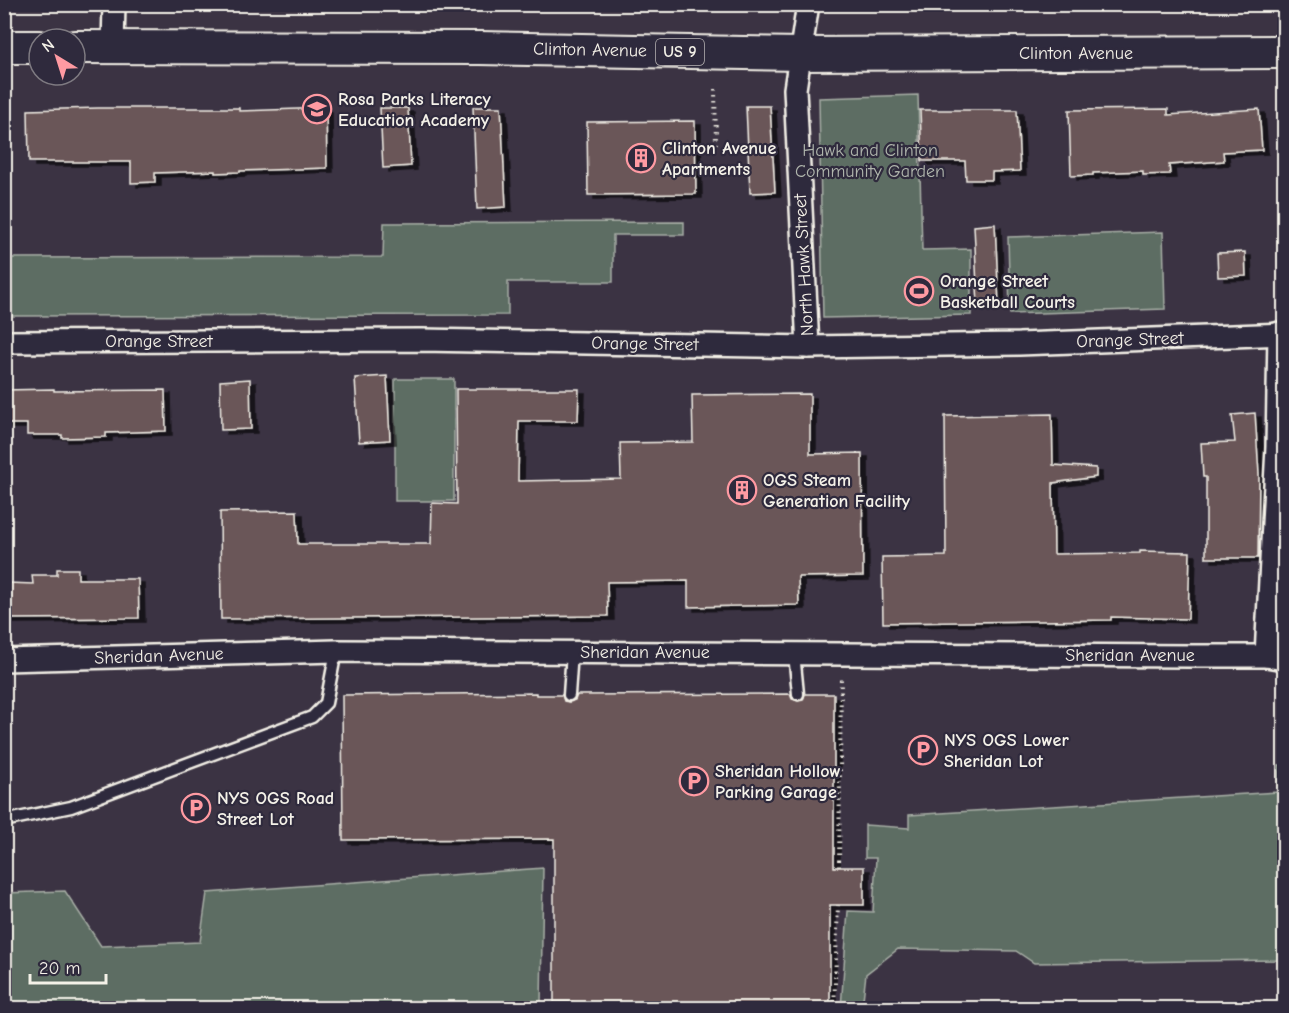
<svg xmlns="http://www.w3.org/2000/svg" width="1289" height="1013" viewBox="0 0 1289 1013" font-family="'Comic Neue',sans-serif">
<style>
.green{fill:#5d6d64;stroke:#a8afa6;stroke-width:1.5}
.building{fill:#6b5759;stroke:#f4f1e8;stroke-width:1.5;filter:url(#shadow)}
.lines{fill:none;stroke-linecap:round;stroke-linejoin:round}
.lane-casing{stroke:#f4f1e8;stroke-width:15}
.street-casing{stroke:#f4f1e8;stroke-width:26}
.primary-casing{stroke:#f4f1e8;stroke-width:36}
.path{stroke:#f4f1e8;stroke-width:4;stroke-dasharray:1.5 4.5;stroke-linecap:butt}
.lane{stroke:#2f2a3d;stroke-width:10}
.street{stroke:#2f2a3d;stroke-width:21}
.primary{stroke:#2f2a3d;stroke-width:32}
.labels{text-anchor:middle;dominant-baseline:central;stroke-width:4.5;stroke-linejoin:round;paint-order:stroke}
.shield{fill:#2f2a3d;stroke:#b9b5b5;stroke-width:1.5}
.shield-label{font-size:16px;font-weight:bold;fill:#f4f1e8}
.street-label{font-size:18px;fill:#f4f1e8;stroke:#2f2a3d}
.poi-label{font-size:18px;font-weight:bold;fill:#f4f1e8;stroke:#2f2a3d;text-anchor:start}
.park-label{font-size:18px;fill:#b0b6ad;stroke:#2f2a3d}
</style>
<defs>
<filter id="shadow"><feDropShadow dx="6" dy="4" stdDeviation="0" flood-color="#0009"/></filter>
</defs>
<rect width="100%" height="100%" fill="#3b3343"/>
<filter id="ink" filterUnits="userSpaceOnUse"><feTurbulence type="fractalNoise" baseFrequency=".0167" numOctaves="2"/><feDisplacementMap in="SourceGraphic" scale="12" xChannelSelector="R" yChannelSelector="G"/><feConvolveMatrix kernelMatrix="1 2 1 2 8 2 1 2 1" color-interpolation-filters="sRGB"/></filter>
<g filter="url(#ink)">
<!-- green -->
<g class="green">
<path d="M918 95 922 250 971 249V315L823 318 819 98Z"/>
<path d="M684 222V235H613V282H508V315L5 316V258L383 257 384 223Z"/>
<path d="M1163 232 1165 309 1010 314 1008 237Z"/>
<rect x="395" y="379" width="59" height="122"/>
<path d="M1279 765H1284V960L1034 963 1016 951 898 949 866 974 862 1008H841L848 911 873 912 876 858H865V825L909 828V815L1278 792Z"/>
<path d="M543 868 541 1005 555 1006V1008H5V893L65 891 101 946 200 942 207 893Z"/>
</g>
<!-- building -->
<g class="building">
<path d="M746 106H770L775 192 750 193Z"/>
<path d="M473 107H501L506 207 477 209Z"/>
<path d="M98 108H239V111L326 108 327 168 240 171V172L215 173V171L155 173V182L131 183V162H29L28 110Z"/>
<path d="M380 108H408L411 166 383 168Z"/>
<path d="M1168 109V115L1259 109 1262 150 1223 152 1224 161 1169 165 1170 174 1143 175V171L1093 173V175L1071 176 1069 110Z"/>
<path d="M920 110H1017L1020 171 992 172V180H966L965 161H922Z"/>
<path d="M695 121 696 194 588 195 587 122Z"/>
<path d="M995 224 999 305 978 306 974 226Z"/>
<path d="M1245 252 1246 276 1218 277 1217 253Z"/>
<path d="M387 376 390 440 359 442 355 378Z"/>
<path d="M250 379 251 429 221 430 220 381Z"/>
<path d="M54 389V391L165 390 166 431 106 433V437L62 438V435H27V424H4V390Z"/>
<path d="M456 389H579L578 421H519L518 481 621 479 620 443 693 442 692 395 810 394V454L862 453 863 576 798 577 799 605 688 607V581L607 582 608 616 221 619 220 512 297 511 298 544H431L432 503 457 504Z"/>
<path d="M1255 413 1259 474 1258 558H1206V477H1203L1201 443 1235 442 1232 415Z"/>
<path d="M1052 414 1053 465 1096 468V477L1053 483 1054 554 1140 553V551L1190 552 1188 619 1111 617V620L883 623 882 557 946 556 945 416Z"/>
<path d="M57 569H78V579H138L139 618 8 619V583L33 584 32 575H57Z"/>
<path d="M536 693V695H562L564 701 569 702 575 700 577 695 790 694 792 699 798 701 803 700 805 694H834V867H864V905H830V1008H573V1002H554V839L343 840 342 695Z"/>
</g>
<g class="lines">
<!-- lane casing -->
<g class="lane-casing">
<g id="lane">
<path d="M794 653 798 694"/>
<path d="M569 695 572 652"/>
<path d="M4 821 71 807 312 717 326 703 336 651"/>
</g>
</g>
<!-- street casing -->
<g class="street-casing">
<g id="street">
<path d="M113 47 114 4"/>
<path d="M4 342 422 340 808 347 1019 344 1284 334"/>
<path d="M808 347 795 89 808 4"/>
<path d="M1266 656 1277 447 1279 333"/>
<path d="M4 660 336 651 1192 656H1266L1284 659"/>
</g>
</g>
<!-- primary casing -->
<g class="primary-casing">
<g id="primary">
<path d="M4 47H39"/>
<path d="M75 47 480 48 801 54 1284 52"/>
</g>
</g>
<!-- path -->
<g class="path">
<path d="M715 89 716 144"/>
<path d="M839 867 841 676"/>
<path d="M834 1008 838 905"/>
</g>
<!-- lane -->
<use href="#lane" class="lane"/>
<!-- street -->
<use href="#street" class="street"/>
<!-- primary -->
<use href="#primary" class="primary"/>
</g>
</g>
<!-- icons -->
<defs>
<g id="school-ring" transform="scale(1.5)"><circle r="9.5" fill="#2f2a3d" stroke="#ff9aa2" stroke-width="1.5"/><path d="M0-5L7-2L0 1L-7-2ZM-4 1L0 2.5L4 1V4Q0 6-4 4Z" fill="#ff9aa2"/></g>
<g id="building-ring" transform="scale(1.5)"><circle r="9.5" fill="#2f2a3d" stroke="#ff9aa2" stroke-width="1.5"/><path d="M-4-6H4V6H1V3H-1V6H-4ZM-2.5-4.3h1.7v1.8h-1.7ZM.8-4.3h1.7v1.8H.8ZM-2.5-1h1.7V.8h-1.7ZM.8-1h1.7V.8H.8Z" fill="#ff9aa2"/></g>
<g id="stadium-ring" transform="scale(1.5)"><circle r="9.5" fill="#2f2a3d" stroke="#ff9aa2" stroke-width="1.5"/><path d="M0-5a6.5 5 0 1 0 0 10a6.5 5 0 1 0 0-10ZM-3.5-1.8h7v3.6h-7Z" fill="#ff9aa2"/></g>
<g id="parking-ring" transform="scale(1.5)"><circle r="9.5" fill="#2f2a3d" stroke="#ff9aa2" stroke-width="1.5"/><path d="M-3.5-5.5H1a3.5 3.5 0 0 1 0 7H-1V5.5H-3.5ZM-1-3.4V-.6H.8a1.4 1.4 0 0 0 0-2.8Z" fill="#ff9aa2"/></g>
</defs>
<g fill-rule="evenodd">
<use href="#school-ring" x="317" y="109"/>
<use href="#building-ring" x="641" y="158"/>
<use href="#stadium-ring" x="919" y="291"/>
<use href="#building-ring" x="742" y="490"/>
<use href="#parking-ring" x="923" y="750"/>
<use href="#parking-ring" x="694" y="781"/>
<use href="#parking-ring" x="196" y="808"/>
</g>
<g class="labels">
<!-- shield labels -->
<rect class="shield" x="656" y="39" width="48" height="26" rx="4.5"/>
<g class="shield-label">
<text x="680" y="52">US 9</text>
</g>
<!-- street labels -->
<g class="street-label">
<text transform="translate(590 50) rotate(1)">Clinton Avenue</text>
<text x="1076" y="53">Clinton Avenue</text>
<text transform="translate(804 265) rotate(-93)">North Hawk Street</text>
<text transform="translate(1130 340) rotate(-2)">Orange Street</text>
<text x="159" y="341">Orange Street</text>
<text transform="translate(645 344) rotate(1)">Orange Street</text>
<text x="645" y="652">Sheridan Avenue</text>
<text x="1130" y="655">Sheridan Avenue</text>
<text transform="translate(159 656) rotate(-2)">Sheridan Avenue</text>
</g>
<!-- poi labels -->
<g class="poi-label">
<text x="338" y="99">Rosa Parks Literacy<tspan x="338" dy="21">Education Academy</tspan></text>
<text x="662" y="148">Clinton Avenue<tspan x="662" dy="21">Apartments</tspan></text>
<text x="940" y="281">Orange Street<tspan x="940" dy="21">Basketball Courts</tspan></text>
<text x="763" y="480">OGS Steam<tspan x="763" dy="21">Generation Facility</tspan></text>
<text x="944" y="740">NYS OGS Lower<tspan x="944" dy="21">Sheridan Lot</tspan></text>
<text x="715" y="771">Sheridan Hollow<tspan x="715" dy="21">Parking Garage</tspan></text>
<text x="217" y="798">NYS OGS Road<tspan x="217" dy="21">Street Lot</tspan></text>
</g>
<!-- park labels -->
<g class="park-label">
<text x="870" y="150">Hawk and Clinton<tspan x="870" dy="21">Community Garden</tspan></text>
</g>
</g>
<!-- margin -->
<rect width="1289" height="1013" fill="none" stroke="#2f2a3d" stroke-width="24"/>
<rect x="12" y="12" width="1265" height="989" fill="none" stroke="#f4f1e8" stroke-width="2" filter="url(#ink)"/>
<!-- north arrow -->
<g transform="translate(57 57) rotate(322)"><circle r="28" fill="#2f2a3d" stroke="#7e7a81" stroke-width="1.5"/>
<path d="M0-4.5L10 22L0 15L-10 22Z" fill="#ff9aa2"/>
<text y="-9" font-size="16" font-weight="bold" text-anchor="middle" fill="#f4f1e8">N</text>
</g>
<!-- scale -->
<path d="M30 974v9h76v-9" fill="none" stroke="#f4f1e8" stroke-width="3"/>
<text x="39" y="974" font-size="18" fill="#f4f1e8" stroke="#2f2a3d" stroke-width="4.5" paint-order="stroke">20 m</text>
</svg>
